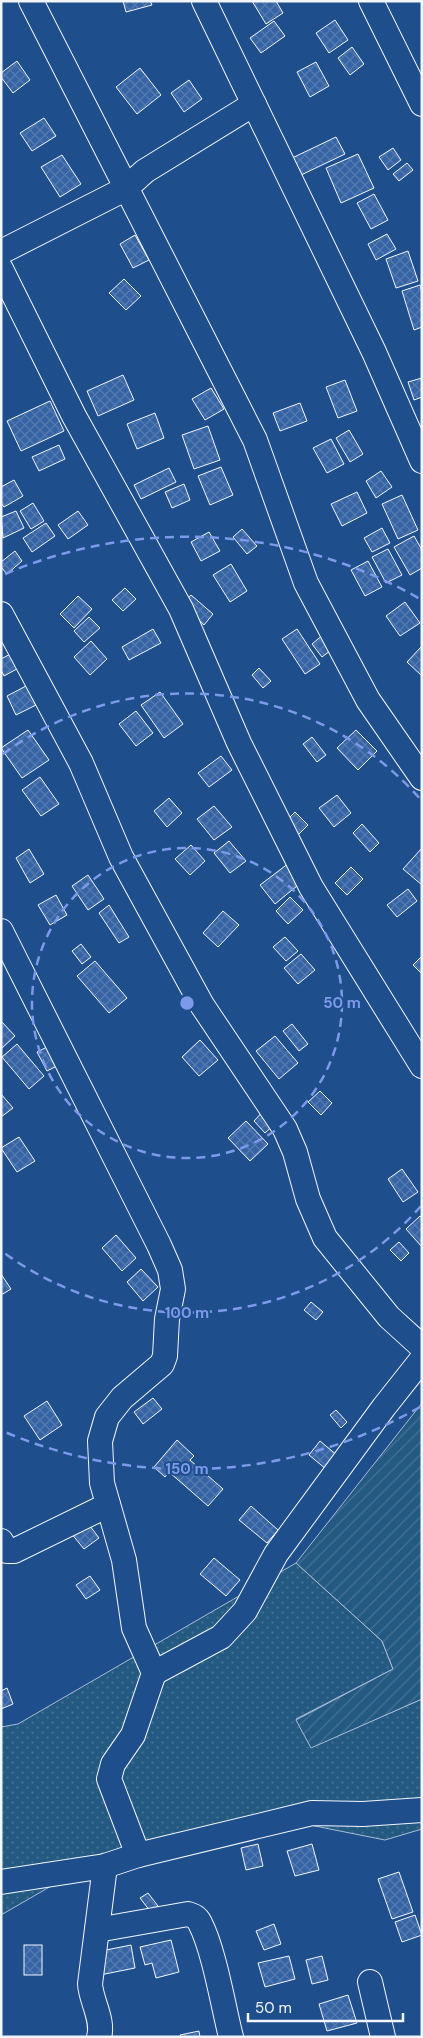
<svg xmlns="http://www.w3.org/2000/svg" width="423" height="2038" viewBox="0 0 423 2038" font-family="'DM Sans',sans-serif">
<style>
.grass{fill:url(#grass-dots);stroke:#a8bbd7}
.garden{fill:url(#garden-furrows);stroke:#a8bbd7}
.building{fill:url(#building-cross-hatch);stroke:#f2f6ff}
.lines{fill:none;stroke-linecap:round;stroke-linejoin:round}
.minor-casing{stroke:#f2f6ff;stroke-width:26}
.minor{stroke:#1f4e8c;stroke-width:24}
.ring{fill:none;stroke:#7d9aea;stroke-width:2.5;stroke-dasharray:9 6}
.centre{fill:#7d9aea;stroke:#1f4e8c;stroke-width:2.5}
.ring-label{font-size:15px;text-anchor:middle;font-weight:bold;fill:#7d9aea;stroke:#1f4e8c;stroke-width:4;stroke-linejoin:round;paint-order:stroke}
</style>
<defs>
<pattern id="grass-dots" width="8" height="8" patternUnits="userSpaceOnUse" patternTransform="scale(1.25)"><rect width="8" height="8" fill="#245a82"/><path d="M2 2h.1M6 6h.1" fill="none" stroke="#447295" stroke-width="1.8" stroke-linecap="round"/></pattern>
<pattern id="garden-furrows" width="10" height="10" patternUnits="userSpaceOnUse" patternTransform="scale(1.25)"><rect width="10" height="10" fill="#245a82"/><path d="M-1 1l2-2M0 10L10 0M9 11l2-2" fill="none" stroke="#447295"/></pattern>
<pattern id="building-cross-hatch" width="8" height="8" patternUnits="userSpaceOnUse" patternTransform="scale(1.25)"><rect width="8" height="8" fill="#3563a3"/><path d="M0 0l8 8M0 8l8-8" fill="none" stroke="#537ab1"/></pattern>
</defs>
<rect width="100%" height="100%" fill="#1f4e8c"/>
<!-- grass -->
<path class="grass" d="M296 1563 382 1641 393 1669 296 1719 312 1747 422 1699V1829L385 1840 260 1815 110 1852 1 1915V1727L18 1724Z"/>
<!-- garden -->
<path class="garden" d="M422 1403V1699L311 1748 296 1720 393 1669 382 1641 296 1563Z"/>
<!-- building -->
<g class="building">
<path d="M123 1H150L152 5 126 12Z"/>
<path d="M252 1H276L283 13 266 24Z"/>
<path d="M335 20 348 40 329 53 316 33Z"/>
<path d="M274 21 285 36 261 53 250 38Z"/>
<path d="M352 47 364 64 350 75 338 58Z"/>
<path d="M17 61 30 80 13 93 1 77V73Z"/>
<path d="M316 62 329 86 310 97 297 72Z"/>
<path d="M140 68 161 95 137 114 116 87Z"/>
<path d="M189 80 202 99 184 112 171 93Z"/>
<path d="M44 118 56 136 32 151 20 133Z"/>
<path d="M336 137 345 154 299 176 290 159Z"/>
<path d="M393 148 401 160 388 170 379 157Z"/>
<path d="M358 154 374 188 341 203 326 168Z"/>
<path d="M62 155 81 184 60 197 41 167Z"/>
<path d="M407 163 413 170 399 181 393 174Z"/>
<path d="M374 194 388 220 371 229 357 203Z"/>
<path d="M387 234 396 249 376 260 368 244Z"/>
<path d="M135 235 149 260 133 268 120 244Z"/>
<path d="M408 251 418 281 396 288 386 259Z"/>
<path d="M124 279 141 296 126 310 109 293Z"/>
<path d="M420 285 422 292V327L414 330 402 291Z"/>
<path d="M123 375 134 400 98 416 87 391Z"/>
<path d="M422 378V397L414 400 408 382Z"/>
<path d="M345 380 357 411 338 418 326 387Z"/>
<path d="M211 388 224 409 205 420 192 399Z"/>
<path d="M50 401 64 431 21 451 7 421Z"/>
<path d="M300 403 307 421 280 431 273 413Z"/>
<path d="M155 413 164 438 137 449 127 424Z"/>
<path d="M208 426 220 460 194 469 182 435Z"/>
<path d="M349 430 363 454 350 462 336 438Z"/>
<path d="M331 439 344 464 327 473 313 448Z"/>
<path d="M59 445 65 459 39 471 32 457Z"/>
<path d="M221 467 233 495 210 505 198 476Z"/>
<path d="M169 468 176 482 141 499 134 485Z"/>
<path d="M381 471 392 487 376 498 366 481Z"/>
<path d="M14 480 23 496 4 507 1 503V487Z"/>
<path d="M184 484 190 500 172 508 165 492Z"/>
<path d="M357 492 367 513 342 526 331 504Z"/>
<path d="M402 495 418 530 398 539 382 504Z"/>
<path d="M33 503 44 521 31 529 20 511Z"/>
<path d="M16 511 24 528 3 538 1 517Z"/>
<path d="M78 511 88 525 68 539 58 525Z"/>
<path d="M46 523 55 536 32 552 23 538Z"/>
<path d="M382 528 390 543 372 552 364 538Z"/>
<path d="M242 529 257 546 247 554 233 537Z"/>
<path d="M209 532 220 551 201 561 191 542Z"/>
<path d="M414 536 422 550V568L410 575 394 547Z"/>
<path d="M388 549 402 575 386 583 372 557Z"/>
<path d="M15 551 22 561 7 574 1 567V562Z"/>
<path d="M368 561 382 587 365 596 351 570Z"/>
<path d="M231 564 247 591 230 602 213 575Z"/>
<path d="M125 588 136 599 123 611 112 600Z"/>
<path d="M191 595 213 614 204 625 182 605Z"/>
<path d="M78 596 92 609 74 628 60 614Z"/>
<path d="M405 602 420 623 400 636 386 616Z"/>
<path d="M89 617 100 628 84 642 74 631Z"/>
<path d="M153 629 161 643 129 660 122 647Z"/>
<path d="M297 629 320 664 305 674 282 639Z"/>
<path d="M324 634 334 648 322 657 312 644Z"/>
<path d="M91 641 107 659 90 675 74 657Z"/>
<path d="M421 647 422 648V676L407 662Z"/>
<path d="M16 651 24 665 4 676 1 670V659Z"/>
<path d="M259 668 271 681 263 688 252 675Z"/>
<path d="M26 686 36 705 16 715 7 696Z"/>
<path d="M160 692 183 724 164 738 141 705Z"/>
<path d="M136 711 153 733 136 746 119 724Z"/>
<path d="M28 730 49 760 22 778 1 748Z"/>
<path d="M356 730 377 751 358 770 337 748Z"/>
<path d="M312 737 326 755 317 762 303 744Z"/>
<path d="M221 756 232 770 209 787 198 773Z"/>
<path d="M40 777 59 804 41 816 22 790Z"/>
<path d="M337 795 351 813 334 827 319 808Z"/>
<path d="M169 798 182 813 167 827 154 811Z"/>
<path d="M214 806 232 827 214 840 197 819Z"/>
<path d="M295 812 308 825 297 836 284 823Z"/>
<path d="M362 824 379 843 370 852 353 833Z"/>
<path d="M229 841 246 861 230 873 214 853Z"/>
<path d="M191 845 205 861 190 875 175 859Z"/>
<path d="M422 848V885L403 869Z"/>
<path d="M29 849 44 874 30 883 16 858Z"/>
<path d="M289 863 303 881 275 904 260 885Z"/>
<path d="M351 867 363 879 347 895 335 883Z"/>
<path d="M88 875 104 899 88 910 72 886Z"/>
<path d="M408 889 417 901 397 917 387 905Z"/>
<path d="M56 895 67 915 50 925 38 905Z"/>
<path d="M290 897 303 910 288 924 276 911Z"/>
<path d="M109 905 129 937 119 943 99 913Z"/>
<path d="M223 911 239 925 218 947 203 933Z"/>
<path d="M285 937 298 951 286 961 273 947Z"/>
<path d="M81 944 91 957 82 964 72 951Z"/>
<path d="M301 954 315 970 298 984 284 968Z"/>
<path d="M422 956V974L413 965Z"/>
<path d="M95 961 127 998 109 1013 77 976Z"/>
<path d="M1 1021 15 1036 1 1049Z"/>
<path d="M292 1024 308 1044 299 1051 283 1031Z"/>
<path d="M275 1036 298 1063 279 1079 256 1051Z"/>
<path d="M200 1040 218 1060 199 1076 182 1057Z"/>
<path d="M55 1043 65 1062 47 1071 37 1052Z"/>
<path d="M17 1044 44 1076 29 1089 2 1057Z"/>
<path d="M320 1091 332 1103 321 1115 308 1102Z"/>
<path d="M1 1094 13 1108 1 1117Z"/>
<path d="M265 1109 277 1122 265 1133 254 1121Z"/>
<path d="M246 1121 268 1144 250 1161 228 1138Z"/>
<path d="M19 1137 35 1161 17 1172 1 1148Z"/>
<path d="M402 1169 418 1192 403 1202 388 1179Z"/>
<path d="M420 1216 422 1218V1247L406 1229Z"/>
<path d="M116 1235 136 1258 122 1271 102 1248Z"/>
<path d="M399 1242 409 1253 401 1261 390 1250Z"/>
<path d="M141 1269 158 1287 143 1301 127 1282Z"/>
<path d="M1 1274 11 1289 1 1295Z"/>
<path d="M311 1302 323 1312 316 1320 304 1310Z"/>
<path d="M153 1398 162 1409 143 1424 134 1412Z"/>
<path d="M47 1401 62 1425 40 1440 24 1416Z"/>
<path d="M336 1410 347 1422 341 1428 330 1415Z"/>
<path d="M177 1440 194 1456 190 1460 223 1489 208 1506 169 1472 165 1477 154 1467Z"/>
<path d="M320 1441 338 1456 326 1469 309 1455Z"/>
<path d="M251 1506 278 1530 267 1543 239 1520Z"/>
<path d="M87 1522 99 1538 84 1549 71 1533Z"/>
<path d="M214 1558 240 1580 226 1596 200 1574Z"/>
<path d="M90 1576 100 1590 86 1599 76 1585Z"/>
<path d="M7 1688 13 1704 1 1709V1691Z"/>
<path d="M258 1844 263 1866 246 1870 241 1848Z"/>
<path d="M312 1844 319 1870 295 1876 287 1851Z"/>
<path d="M399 1872 413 1912 392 1919 378 1879Z"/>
<path d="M148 1893 158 1906 150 1911 140 1898Z"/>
<path d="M415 1915 422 1935 402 1942 395 1922Z"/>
<path d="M274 1924 281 1944 264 1950 256 1931Z"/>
<path d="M171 1940 179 1972 156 1978 152 1963 145 1965 140 1947Z"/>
<rect x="24" y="1945" width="18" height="30"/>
<path d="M131 1945 135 1968 100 1975 96 1952Z"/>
<path d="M289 1956 295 1979 265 1987 258 1963Z"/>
<path d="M322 1956 328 1980 312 1984 306 1960Z"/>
<path d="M348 1995 357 2023 327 2031 319 2004Z"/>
<path d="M199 2031 200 2037H181L180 2035Z"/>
</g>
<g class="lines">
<!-- minor casing -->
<g class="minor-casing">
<g id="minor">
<path d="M31 1 255 440 306 583 368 700 422 778"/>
<path d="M204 1 374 352 422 461"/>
<path d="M371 1 422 104"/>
<path d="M1 252 125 189 145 171 254 104"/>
<path d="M1 269 74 416 181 609 239 743 311 887 422 1066"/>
<path d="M1 614 81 763 121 857 202 1005 285 1129 295 1152 308 1199 325 1238 389 1317 422 1347"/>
<path d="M1 931 159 1245 170 1270 173 1289 167 1319 165 1356 162 1364 122 1398 107 1417 100 1441 102 1483 124 1560 134 1628 154 1673 133 1735 113 1764 109 1779 138 1855 312 1813 363 1814 422 1810"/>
<path d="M1 1541 7 1551H14L108 1505"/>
<path d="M154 1673 221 1637 245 1611 276 1554 384 1407 422 1359"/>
<path d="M1 1882 105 1866 138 1855"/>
<path d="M97 1930 188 1914C194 1916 197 1917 200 1923 214 1950 223 2005 231 2037"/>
<path d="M370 1982 383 2037"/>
<path d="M99 2037C104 2020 91 2001 90 1984L105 1866"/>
</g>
</g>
<!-- minor -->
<use href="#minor" class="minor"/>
</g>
<!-- distance rings -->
<g class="ring">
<circle cx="187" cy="1003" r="155"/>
<path d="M421 1206A310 310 0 0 1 3 1252M3 754A310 310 0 0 1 421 800"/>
<path d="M420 1407A466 466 0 0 1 5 1432M5 574A466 466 0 0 1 420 599"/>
</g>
<circle cx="187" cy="1003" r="8" class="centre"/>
<g class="ring-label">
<text x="342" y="1008">50 m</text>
<text x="187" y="1318">100 m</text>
<text x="187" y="1474">150 m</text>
</g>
<!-- border -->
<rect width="423" height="2038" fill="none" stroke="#f2f6ff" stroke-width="5"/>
<!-- scale -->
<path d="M248 2013v8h155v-8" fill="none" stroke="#f2f6ff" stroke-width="2.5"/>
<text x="255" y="2013" font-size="15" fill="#f2f6ff" stroke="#1f4e8c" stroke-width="4" paint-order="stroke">50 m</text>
</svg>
